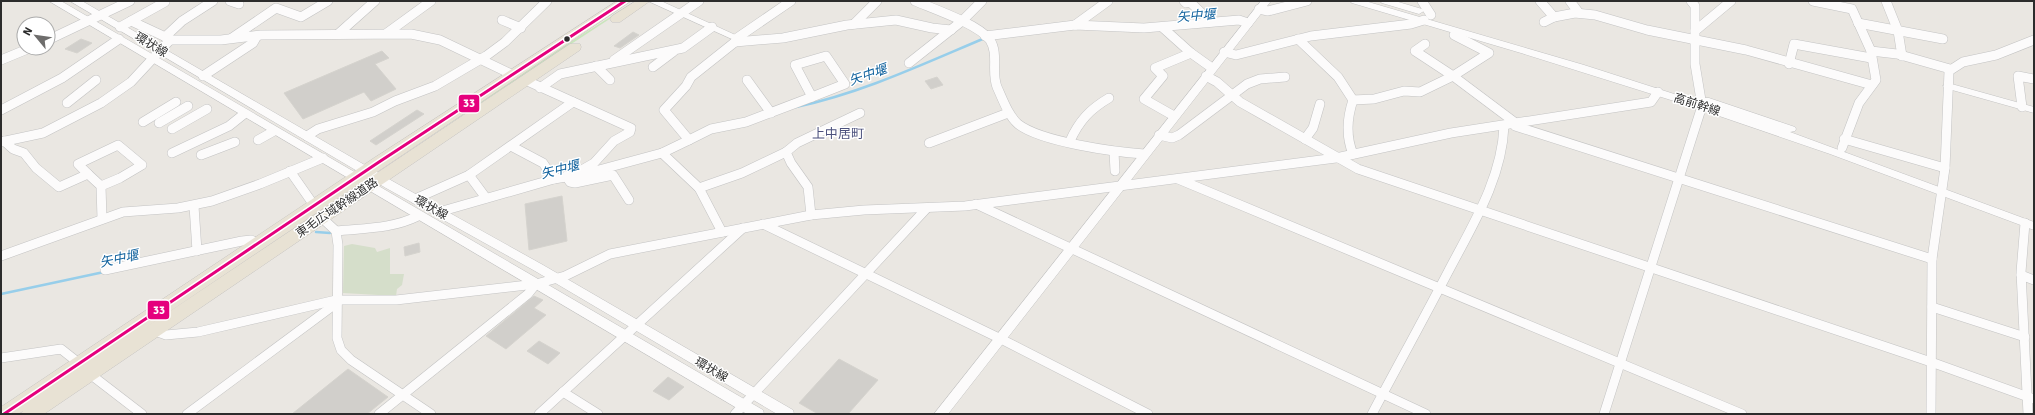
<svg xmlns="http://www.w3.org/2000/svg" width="2035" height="415" viewBox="0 0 2035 415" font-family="Signika,'Noto Sans JP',sans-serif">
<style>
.green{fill:#c9e5bc}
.cemetery{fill:#d5deca}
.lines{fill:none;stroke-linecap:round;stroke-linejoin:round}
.stream{stroke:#97ceea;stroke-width:2.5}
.building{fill:#d1cfcb;stroke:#d5d3ce}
.minor-casing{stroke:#c3c3c3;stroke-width:10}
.tertiary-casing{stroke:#c3c3c3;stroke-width:1}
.trunk-casing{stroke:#c6c4c2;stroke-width:1}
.minor{stroke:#fcfbfb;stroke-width:9}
.tertiary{fill:#fcfbfb;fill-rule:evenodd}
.trunk{fill:#e8e2d4;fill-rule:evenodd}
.bus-1-casing{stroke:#fff;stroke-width:6}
.bus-1{stroke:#e5007d;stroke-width:3}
.bus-dot{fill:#2c2c2c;stroke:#fff;stroke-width:1.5}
.labels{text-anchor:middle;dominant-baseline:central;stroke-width:3;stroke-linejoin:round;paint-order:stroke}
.street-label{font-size:12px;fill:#2c2c2c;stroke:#fff}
.water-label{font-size:13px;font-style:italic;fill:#0f619d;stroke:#fff}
.neighbourhood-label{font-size:13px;fill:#4c517d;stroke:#fff}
.line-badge{stroke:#fff;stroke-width:1.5}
.badge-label{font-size:11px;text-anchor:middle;font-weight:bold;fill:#fff}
</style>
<rect width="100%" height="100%" fill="#eae7e2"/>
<!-- green -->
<path class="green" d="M629 5H631L389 163 558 50Z"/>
<!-- cemetery -->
<path class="cemetery" d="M352 244 375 248 377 252 390 248V274H404L402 285 397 289 396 296 343 293 344 246Z"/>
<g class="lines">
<!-- stream -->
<g class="stream">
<path d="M796 107C862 93 923 64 985 38"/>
<path d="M316 232 330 233"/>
<path d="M1 294 104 272"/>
</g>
</g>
<!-- building -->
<g class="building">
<path d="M633 32 639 35 620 48 614 46Z"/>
<path d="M81 39 92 43 77 53 65 49Z"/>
<path d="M382 51 389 58 375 64 396 89 371 101 364 92 303 119 284 93Z"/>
<path d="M937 77 943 85 931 89 925 81Z"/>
<path d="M417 110 424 114 376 145 370 141Z"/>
<path d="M562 196 567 241 529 250 525 204Z"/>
<path d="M419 243 420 252 405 256 404 247Z"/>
<path d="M534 296 543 300 534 308 546 315 506 349 486 336Z"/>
<path d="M539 341 560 353 548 364 527 351Z"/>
<path d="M839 359 878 380 848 414H818L799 403Z"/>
<path d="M348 369 388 397 367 414H292Z"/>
<path d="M668 377 684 387 669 400 653 391Z"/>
</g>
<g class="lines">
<!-- minor casing -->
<g class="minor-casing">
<g id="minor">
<path d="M230 1 239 4"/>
<path d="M915 1C934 9 978 24 990 40 999 54 991 72 997 87 1003 100 1008 115 1018 124 1041 142 1115 152 1144 154"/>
<path d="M1184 1 1186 3 1190 2 1211 22"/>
<path d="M1422 1 1431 15"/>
<path d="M1540 1 1554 17"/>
<path d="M1570 1 1579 13"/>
<path d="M1691 1 1695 6V31"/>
<path d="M1813 1 1852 9 1871 51 1876 80 1859 103 1842 148"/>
<path d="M1886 1 1898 31 1902 56"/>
<path d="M1259 9 1268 11 1307 1"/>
<path d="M502 20 521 28"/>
<path d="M131 21 172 40H221L261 35 411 34 440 40 513 75"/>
<path d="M1544 22 1554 17 1575 13 1595 15 1647 30 1746 50 1872 85"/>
<path d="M1858 23 1943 39"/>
<path d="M854 24 877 1"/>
<path d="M1075 25 1108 1"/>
<path d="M120 27 165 2"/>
<path d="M1162 27 1191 53 1212 68"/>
<path d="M387 33 431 1"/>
<path d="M338 34 375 1"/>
<path d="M985 36 1075 25 1144 28 1239 20 1248 23"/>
<path d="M165 37 182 21 213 1"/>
<path d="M232 38 276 8 301 17 328 1"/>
<path d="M1298 39 1338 77 1353 100C1347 118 1346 137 1353 154"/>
<path d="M48 40 130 1"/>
<path d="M735 42 783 38 847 25 896 20 932 28 951 30"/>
<path d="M1425 44 1415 51 1453 76 1517 124"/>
<path d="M1871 51 1897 54 1950 69"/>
<path d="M1224 52 1236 55 1311 36 1411 24 1424 20"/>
<path d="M826 56 845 84 812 97 795 65Z"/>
<path d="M1 60 30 48"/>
<path d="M614 60 699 1"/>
<path d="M909 63 962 21 982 1"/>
<path d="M1789 64 1794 44 1871 58"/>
<path d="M596 66 610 80"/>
<path d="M653 67 673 52"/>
<path d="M203 76 253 43 257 36"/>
<path d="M1206 76 1217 82 1240 102 1358 169 1931 362 2034 399"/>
<path d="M525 80 631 128 630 132 614 141 594 163 580 171"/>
<path d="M747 80 771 113"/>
<path d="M540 88 560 74 683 48 712 27"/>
<path d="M1353 100 1374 99 1404 91 1420 92 1453 76 1489 53 1454 35"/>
<path d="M67 103 96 80"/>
<path d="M2022 107 2018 76 2034 79"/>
<path d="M1 110 62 78 119 39"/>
<path d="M1174 116 1144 99 1163 76 1155 68 1191 53"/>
<path d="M143 122 176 102"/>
<path d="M159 123 188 106"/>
<path d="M1515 126 1932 259"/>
<path d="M172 129 207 109"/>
<path d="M1159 135 1172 138 1179 135 1247 84 1260 79 1285 77"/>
<path d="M307 136 318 129 373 112 395 101 435 86 486 56 505 42 547 1"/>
<path d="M1305 139 1313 128 1320 104"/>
<path d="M1844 139 1945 168"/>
<path d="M258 140 274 131"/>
<path d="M689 140 711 129 746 122 812 97"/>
<path d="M4 141 13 149 24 153 36 168 59 187 88 174 101 186 102 219"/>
<path d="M1070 141C1079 121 1090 109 1109 98"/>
<path d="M1 142 43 133 101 103 131 82 170 40"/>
<path d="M929 143 1008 113"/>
<path d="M511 146 543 163 554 179"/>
<path d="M1114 152 1115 171"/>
<path d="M172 153 229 126 244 114"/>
<path d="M662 153 699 188 722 232"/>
<path d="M201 155 235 142"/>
<path d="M290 171 311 201 316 204"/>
<path d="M88 174 78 164 118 145 142 165 120 178 101 186"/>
<path d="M469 175 486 198"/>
<path d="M566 176 570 182 575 183 613 175 629 200"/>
<path d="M1178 179 1742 414"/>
<path d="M699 188 742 173 786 152"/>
<path d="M415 199 469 175 573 102"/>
<path d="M976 204 1426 414"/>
<path d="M194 206 197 251"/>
<path d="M439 212 554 179 584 174 662 153 689 140 664 110 686 86 691 77 735 42 737 38 791 1"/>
<path d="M811 215 808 187 791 163 786 152 797 143 860 113"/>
<path d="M322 218 336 231 338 245 337 338 341 350 351 360 431 414"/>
<path d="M2025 223 2021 272 2028 414"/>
<path d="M763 224 1001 339 1148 414"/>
<path d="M336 231C364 228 392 229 418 216"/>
<path d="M1 256 123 212 178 208 212 201 260 184 323 158"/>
<path d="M105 270 242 241 251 240 258 243"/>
<path d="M2021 275 2034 280"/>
<path d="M1932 307 2025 337"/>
<path d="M155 331 166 335 198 332 336 300H396L536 284 565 276 610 254 811 215 864 210 965 206 1336 158 1451 133 1651 102 1658 92"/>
<path d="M1 358 61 349 80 364"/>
<path d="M90 374 142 414"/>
<path d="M563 392 598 414"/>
<path d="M187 414 330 308 336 300"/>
<path d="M379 414 528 294 536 284"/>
<path d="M539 414 743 228"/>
<path d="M735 414 927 208"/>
<path d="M1372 414C1397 367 1423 320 1448 272 1472 226 1502 179 1504 126"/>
<path d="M1604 414 1702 106 1695 64V31L1731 1"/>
<path d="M1931 414 1932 259 1945 168 1949 71 1963 62 1996 55 2034 40"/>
</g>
</g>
<!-- tertiary casing -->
<g class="tertiary-casing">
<g id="tertiary">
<path d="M49 1H61L763 410 764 414H747Z"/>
<path d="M70 1H82L394 182 543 265 793 410 794 414H777L535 271 386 188Z"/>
<path d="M648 1H661L742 38 740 40H734Z"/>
<path d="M1261 1H1271L948 414H934Z"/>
<path d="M1350 1H1365L1584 65 1724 110 1701 102 1700 100 1701 98H1709L1795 127 1796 129 1795 131 1790 132 2034 222V230L1830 154 1690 106 1521 53 1352 3Z"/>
<path d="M1380 1H1395L1422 9 1424 11 1419 14 1382 3Z"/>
<path d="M1948 83 2034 107V113L1945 88 1943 86Z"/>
</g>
</g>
<!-- trunk casing -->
<g class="trunk-casing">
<g id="trunk">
<path d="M617 1H631L139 332 570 44H580L581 47 580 50 44 414H21L23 411 18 414H1V407L374 158Z"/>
<path d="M636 1H650L620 22H612L610 19 612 16Z"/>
</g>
</g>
<!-- minor -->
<use href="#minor" class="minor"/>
<!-- tertiary -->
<use href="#tertiary" class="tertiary"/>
<!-- trunk -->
<use href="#trunk" class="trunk"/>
<!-- bus-1 casing -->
<g class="bus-1-casing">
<path id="bus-1" d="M4 414 379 162 625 1"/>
</g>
<!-- bus-1 -->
<use href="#bus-1" class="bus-1"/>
</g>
<!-- markers -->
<circle class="bus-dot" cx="567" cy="39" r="3.5"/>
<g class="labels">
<!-- street labels -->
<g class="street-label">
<text transform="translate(151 45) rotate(31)">環状線</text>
<text transform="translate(1697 105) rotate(18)">高前幹線</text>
<text transform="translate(337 208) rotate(-34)">東毛広域幹線道路</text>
<text transform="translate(431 208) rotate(29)">環状線</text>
<text transform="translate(711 370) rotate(30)">環状線</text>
</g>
<!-- water labels -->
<g class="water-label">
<text transform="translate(1196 16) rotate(-5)">矢中堰</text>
<text transform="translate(868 75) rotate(-19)">矢中堰</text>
<text transform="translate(560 170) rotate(-14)">矢中堰</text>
<text transform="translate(119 259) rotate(-12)">矢中堰</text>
</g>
<!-- neighbourhood labels -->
<g class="neighbourhood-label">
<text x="838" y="134">上中居町</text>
</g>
</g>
<g class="line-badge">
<rect x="458" y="94" width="22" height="19" rx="4" fill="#e5007d"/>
<rect x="147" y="300" width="23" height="20" rx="4" fill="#e5007d"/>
</g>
<g class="badge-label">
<text x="469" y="107">33</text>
<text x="159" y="314">33</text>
</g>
<!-- border -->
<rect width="2035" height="415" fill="none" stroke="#2c2c2c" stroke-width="4"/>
<!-- north arrow -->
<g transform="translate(36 36) rotate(299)"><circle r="19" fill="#ffffff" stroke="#ababab"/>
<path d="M0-3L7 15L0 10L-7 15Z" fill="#6e6d6c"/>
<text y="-6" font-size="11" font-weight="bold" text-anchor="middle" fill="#2c2c2c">N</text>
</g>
</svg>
